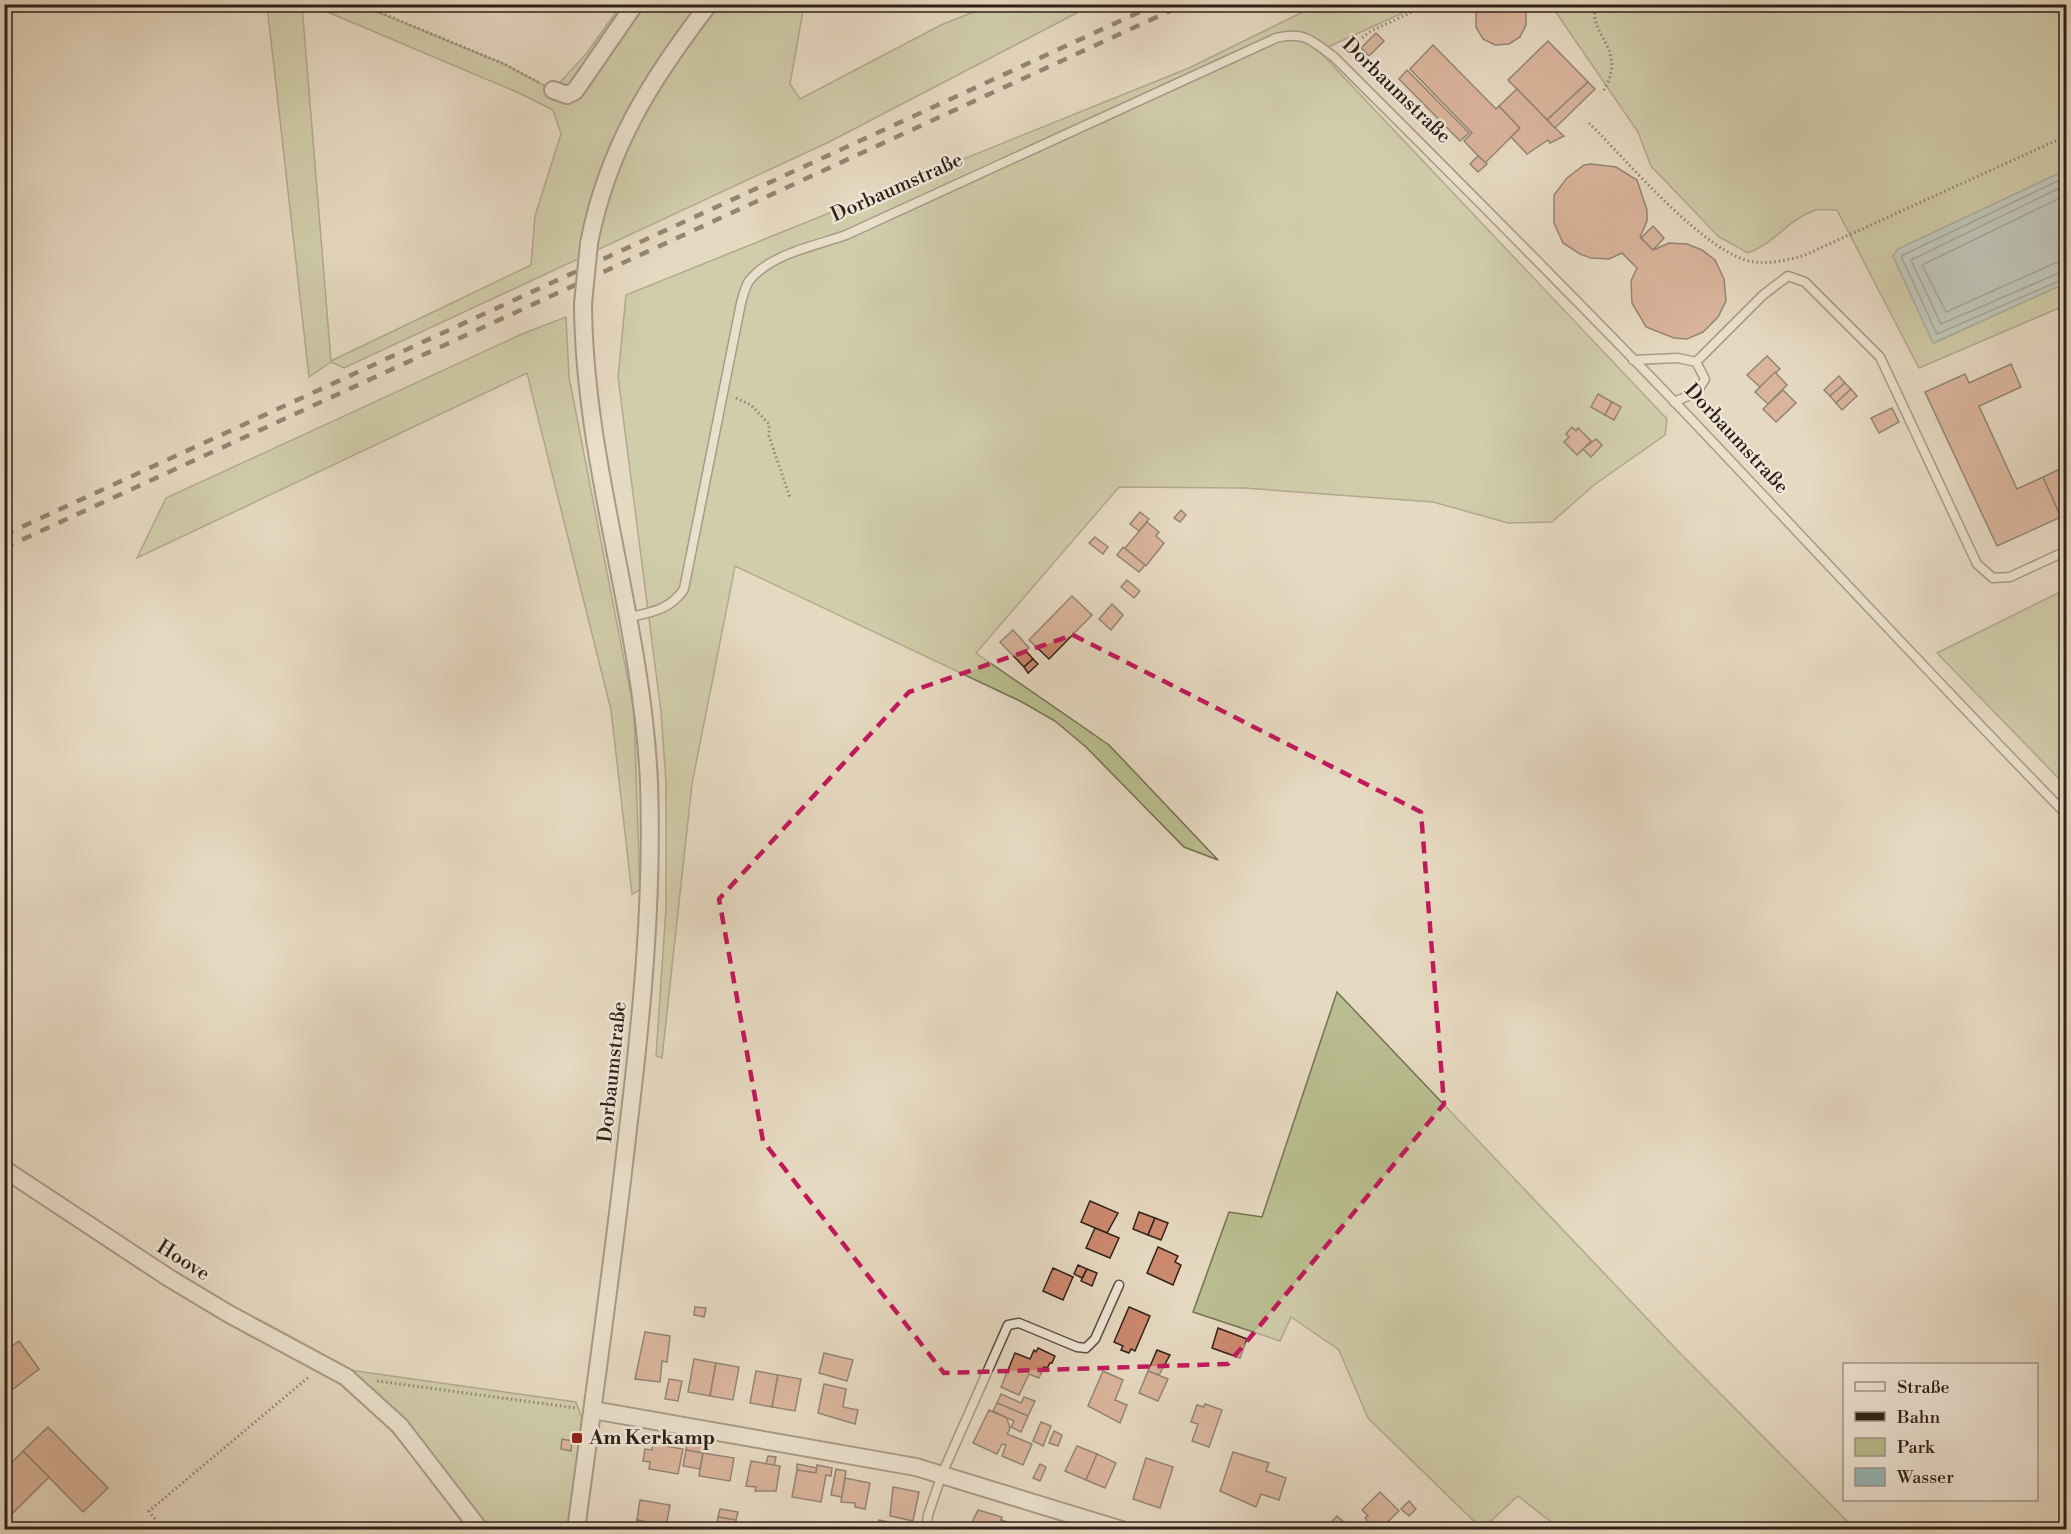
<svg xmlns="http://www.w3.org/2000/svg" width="2071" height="1534" viewBox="0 0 2071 1534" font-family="'Libre Bodoni',serif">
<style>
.green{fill:#b9be90;stroke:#747054;stroke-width:1.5}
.water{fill:#97b9b9;stroke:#6d7c79;stroke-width:1.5}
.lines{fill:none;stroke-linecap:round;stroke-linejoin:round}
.shore{stroke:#636d69;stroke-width:1.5}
.building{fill:#cc896f;stroke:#2f2119;stroke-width:1.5}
.lane-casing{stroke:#5d4f43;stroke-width:11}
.street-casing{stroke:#5d4f43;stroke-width:20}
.path{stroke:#2f2119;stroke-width:3;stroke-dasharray:1.5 3;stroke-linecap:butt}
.lane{stroke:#efe6d7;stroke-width:8}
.street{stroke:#efe6d7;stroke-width:16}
.rail{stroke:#2f2119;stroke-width:4.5;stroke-dasharray:10 10;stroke-linecap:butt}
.street-bridge-casing{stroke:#5d4f43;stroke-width:20;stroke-linecap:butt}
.street-bridge{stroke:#efe6d7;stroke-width:16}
.marked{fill:none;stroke:#c2185b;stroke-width:4.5;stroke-dasharray:12 8;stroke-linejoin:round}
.poi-dot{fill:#8f2418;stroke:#efe6d7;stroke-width:2}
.labels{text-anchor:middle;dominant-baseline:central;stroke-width:5;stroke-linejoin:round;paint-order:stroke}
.street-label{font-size:20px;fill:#2f2119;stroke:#efe6d7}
.poi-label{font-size:20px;font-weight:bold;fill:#2f2119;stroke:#efe6d7;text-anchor:start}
</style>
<rect width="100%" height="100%" fill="#e6d9c1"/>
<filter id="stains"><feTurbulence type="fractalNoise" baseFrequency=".00333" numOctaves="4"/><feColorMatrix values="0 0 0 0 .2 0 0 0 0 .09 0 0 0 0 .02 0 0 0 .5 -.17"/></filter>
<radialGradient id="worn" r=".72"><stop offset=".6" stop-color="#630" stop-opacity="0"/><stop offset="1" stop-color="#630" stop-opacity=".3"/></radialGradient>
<!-- green -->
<g class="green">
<path d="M267 5H302L331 361 531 265 535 216 561 134 553 110 519 93 311 5H360L504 64 553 90 586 54 621 5H804L790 84 800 99 941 25 991 5H1092L831 141 344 368 331 362 309 377Z"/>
<path d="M1317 5H1420L1319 51 1667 419 1665 435 1594 485 1552 522 1508 523 1433 502 1244 488 1119 487 976 653 1109 745 1218 860 1184 847 1086 747 1055 721 1022 702 735 566 692 784 662 1058 656 1056 666 908V782L661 712 618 377 626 295 1189 68Z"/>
<path d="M1551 5H2066V170L1898 249 1893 256 1934 343 2066 283V305L1919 368 1837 210C1830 210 1820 208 1813 211 1788 220 1774 244 1748 253L1719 237 1651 166 1638 132Z"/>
<path d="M566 317 569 377 634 711 640 890 632 894 611 710 527 373 137 558 166 498 522 334Z"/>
<path d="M2066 589V786L1937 653Z"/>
<path d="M1337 992 1677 1350 1855 1529H1560L1518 1496 1482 1529 1368 1418 1339 1350 1291 1317 1280 1341 1193 1312 1229 1212 1262 1217Z"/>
<path d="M349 1370 576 1402 582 1418 568 1529H472L367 1401Z"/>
</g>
<!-- water -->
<path class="water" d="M2066 170V283L1933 343 1893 256 1898 249Z"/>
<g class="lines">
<!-- shore -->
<g class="shore">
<path d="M2066 177 1901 256 1937 334 2066 278"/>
<path d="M2066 185 1911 260 1941 324 2066 270"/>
<path d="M2066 195 1922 265 1946 312 2055 263 2066 261"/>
</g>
</g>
<!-- building -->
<g class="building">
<path d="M1480 4H1521L1526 11V25L1520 37 1509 44 1495 45 1483 39 1476 27V14Z"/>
<path d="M1376 33 1384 41 1369 56 1361 48Z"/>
<path d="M1548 41 1588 82 1547 120 1508 80Z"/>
<path d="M1433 45 1496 109 1499 106 1520 128 1485 163 1464 141 1472 133 1410 69Z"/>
<path d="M1407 70 1469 133 1460 141 1399 79Z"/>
<path d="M1588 82 1595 89 1555 128 1547 120Z"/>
<path d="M1517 89 1555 128 1564 136 1550 143 1548 140 1527 154 1511 137 1520 128 1499 106Z"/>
<path d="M1478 156 1487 164 1478 172 1470 164Z"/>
<path d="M1591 164 1616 167 1637 180 1647 210V221L1640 237 1653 250 1669 243 1687 244 1702 250 1715 260 1724 279 1726 301 1718 317 1703 332 1687 339 1674 338 1646 327 1632 303 1631 281 1637 268 1622 253 1609 259 1591 258 1580 254 1563 243 1554 223V195L1567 178 1584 165Z"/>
<path d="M1653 226 1664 238 1653 250 1641 238Z"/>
<path d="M1767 356 1780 369 1760 387 1747 375Z"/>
<path d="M2011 364 2021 387 1979 406 2017 489 2043 477 2061 517 1997 546 1925 392 1965 374 1969 383Z"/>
<path d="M1775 372 1787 385 1768 404 1755 392Z"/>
<path d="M1839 376 1845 383 1830 396 1824 390Z"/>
<path d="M1845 383 1851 389 1836 403 1830 396Z"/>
<path d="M1851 389 1857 396 1842 410 1836 403Z"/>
<path d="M1783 390 1796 403 1776 422 1763 409Z"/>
<path d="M1598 394 1612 402 1605 415 1591 407Z"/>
<path d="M1612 402 1621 407 1614 420 1605 415Z"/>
<path d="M1892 408 1899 422 1879 433 1871 418Z"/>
<path d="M1572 427 1576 431 1578 428 1591 441 1577 455 1564 442 1569 437 1566 434Z"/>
<path d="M1596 439 1602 445 1591 457 1583 449Z"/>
<path d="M2066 466V514L2061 517 2043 477Z"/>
<path d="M1181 510 1186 515 1180 522 1174 518Z"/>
<path d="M1140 512 1149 519 1139 531 1130 524Z"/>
<path d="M1147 522 1159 532 1156 536 1164 543 1146 566 1125 548Z"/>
<path d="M1095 537 1108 547 1103 554 1089 543Z"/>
<path d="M1123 547 1145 565 1139 572 1117 555Z"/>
<path d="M1127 580 1140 591 1134 598 1121 587Z"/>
<path d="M1072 596 1092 615 1049 659 1029 640Z"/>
<path d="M1112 604 1123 615 1111 630 1099 619Z"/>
<path d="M1013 630 1029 648 1026 651 1033 659 1024 667 1000 642Z"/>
<path d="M1033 659 1038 664 1028 673 1024 667Z"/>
<path d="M1090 1201 1118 1213 1107 1233 1081 1222Z"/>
<path d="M1139 1212 1155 1218 1148 1235 1133 1229Z"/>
<path d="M1155 1218 1168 1223 1161 1240 1148 1235Z"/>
<path d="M1095 1228 1119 1238 1110 1258 1086 1248Z"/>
<path d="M1158 1247 1178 1256 1175 1262 1181 1265 1173 1285 1147 1273Z"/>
<path d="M1078 1265 1087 1269 1082 1278 1074 1274Z"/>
<path d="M1053 1268 1073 1277 1063 1300 1043 1291Z"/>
<path d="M1087 1269 1097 1273 1092 1286 1081 1281Z"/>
<path d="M695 1307 706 1308 704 1317 694 1315Z"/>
<path d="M1129 1307 1150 1316 1135 1351 1131 1349 1129 1353 1121 1350 1123 1346 1114 1342Z"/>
<path d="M1218 1328 1247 1339 1240 1358 1212 1348Z"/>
<path d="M645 1332 670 1336 667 1362 662 1361 660 1382 635 1379Z"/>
<path d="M19 1341 39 1369 4 1396V1352Z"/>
<path d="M1038 1348 1055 1356 1052 1363H1050L1047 1368 1044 1367 1039 1378 1029 1374 1019 1395 1001 1387 1015 1353 1030 1359 1034 1350 1036 1352Z"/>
<path d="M1157 1350 1170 1355 1159 1375 1148 1371Z"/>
<path d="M824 1353 853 1360 847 1381 819 1373Z"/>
<path d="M694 1359 716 1363 710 1396 688 1392Z"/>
<path d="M716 1363 739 1367 733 1400 710 1396Z"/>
<path d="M756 1371 778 1375 772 1407 750 1403Z"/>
<path d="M1103 1371 1123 1380 1115 1400 1127 1405 1120 1423 1088 1406Z"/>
<path d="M1148 1371 1168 1379 1158 1401 1139 1393Z"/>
<path d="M778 1375 801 1379 795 1411 772 1407Z"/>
<path d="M669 1379 682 1381 678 1401 665 1399Z"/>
<path d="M824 1384 846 1389 843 1407 858 1410 855 1424 818 1413Z"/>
<path d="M1001 1394 1021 1403 1024 1397 1035 1401 1028 1416 997 1403Z"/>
<path d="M997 1403 1028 1416 1021 1432 1011 1427 1014 1421 993 1411Z"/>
<path d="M1205 1404 1222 1410 1209 1447 1192 1441 1198 1424 1191 1422 1197 1405 1204 1407Z"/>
<path d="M989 1410 1007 1418 1010 1429 1007 1434 1032 1444 1023 1465 1002 1456 1006 1445 1002 1444 997 1454 973 1443Z"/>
<path d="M1041 1422 1051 1426 1043 1446 1033 1441Z"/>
<path d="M48 1427 108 1488 83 1512 23 1451Z"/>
<path d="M1054 1431 1062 1435 1058 1446 1049 1443Z"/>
<path d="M562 1439 572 1441 571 1451 561 1449Z"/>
<path d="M687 1441 704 1444 703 1453 686 1450Z"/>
<path d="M653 1444 683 1449 678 1474 649 1469 650 1462 643 1461 645 1449 652 1450Z"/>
<path d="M1077 1446 1097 1454 1086 1480 1065 1471Z"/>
<path d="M686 1450 703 1453 700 1469 683 1466Z"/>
<path d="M23 1451 49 1477 11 1515 4 1508V1470Z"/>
<path d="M1233 1452 1269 1463 1266 1471 1286 1478 1279 1500 1261 1494 1256 1507 1220 1491Z"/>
<path d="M703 1453 734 1458 730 1481 699 1476Z"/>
<path d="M1097 1454 1116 1463 1105 1488 1086 1480Z"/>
<path d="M768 1456 776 1457 774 1466 766 1464Z"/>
<path d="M1146 1458 1173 1467 1160 1508 1133 1499Z"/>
<path d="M751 1461 780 1466 776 1491H755L756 1487 746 1486Z"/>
<path d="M797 1464 817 1468 816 1473 797 1470Z"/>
<path d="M1040 1464 1046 1467 1040 1481 1033 1478Z"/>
<path d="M817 1465 832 1468 831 1476 826 1475 821 1502 792 1497 797 1470 816 1473Z"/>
<path d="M836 1469 846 1471 842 1497 831 1495Z"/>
<path d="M845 1478 870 1483 865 1509 855 1507V1503L841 1502Z"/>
<path d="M893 1487 919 1492 913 1521 890 1516Z"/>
<path d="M1380 1492 1399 1511 1380 1529 1375 1523 1372 1526 1365 1518 1368 1516 1362 1510Z"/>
<path d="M640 1500 670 1505 666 1526 637 1520Z"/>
<path d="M1409 1501 1416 1509 1409 1516 1401 1509Z"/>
<path d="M720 1509 738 1512 736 1520 718 1517Z"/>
<path d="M978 1510 1002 1517 998 1530 969 1528Z"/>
<path d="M1337 1516 1352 1530H1324Z"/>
<path d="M718 1517 736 1520 735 1530 716 1528Z"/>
<path d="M637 1520 666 1526V1529L635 1530Z"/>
<path d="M879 1520 903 1525 902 1530H877Z"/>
<path d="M1001 1520 1017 1525 1015 1530H998Z"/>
</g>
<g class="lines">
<!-- lane casing -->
<g class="lane-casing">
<g id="lane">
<path d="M1633 360 1678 358 1696 362 1705 379 1697 392 1674 402"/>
<path d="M1696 362 1763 295 1788 276 1805 282 1880 357 1977 564 1993 578 2010 577 2066 551"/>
<path d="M630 617C653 612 671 609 684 589L741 303C743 296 745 287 749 281 770 254 815 246 846 235L1276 38C1305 31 1312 41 1334 57 1454 177 1574 296 1691 419 1816 551 1939 684 2066 814"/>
<path d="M926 1530 928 1515 942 1474 1008 1325 1019 1323 1077 1347 1086 1348 1095 1339 1119 1285"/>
</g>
</g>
<!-- street casing -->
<g class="street-casing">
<g id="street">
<path d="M553 90 567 95 575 91 635 4"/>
<path d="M589 243C608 147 650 81 709 4"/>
<path d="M4 1169 169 1278 229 1314 346 1377 400 1426 480 1530"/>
<path d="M593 1410 916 1467 1122 1530"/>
<path d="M576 1530C594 1396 613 1263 628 1129 642 1014 653 899 649 783 642 620 584 466 583 304"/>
</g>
</g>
<!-- path -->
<g class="path">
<path d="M360 4 504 64 540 83"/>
<path d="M1597 4C1584 33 1631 48 1602 93"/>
<path d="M1344 51 1371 31 1429 4"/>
<path d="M1589 123C1625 158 1707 257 1755 262 1772 264 1788 260 1805 255L2066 136"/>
<path d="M736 398 751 405 769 424V436L790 498"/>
<path d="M377 1381 576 1408"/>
<path d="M163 1530 149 1511 310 1376"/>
</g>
<!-- lane -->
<use href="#lane" class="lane"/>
<!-- street -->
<use href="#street" class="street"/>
<!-- rail -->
<g class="rail">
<path d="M4 535 1157 4"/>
<path d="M4 548 1185 4"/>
</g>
<!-- street-bridge casing -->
<g class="street-bridge-casing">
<path id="street-bridge" d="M583 304 589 243"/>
</g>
<!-- street-bridge -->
<use href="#street-bridge" class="street-bridge"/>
</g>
<!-- marked area -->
<path d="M0 0H2071V1534H0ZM1073 635 1421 812 1444 1104 1228 1364 944 1373 763 1141 719 899 909 692Z" fill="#e6d9c1" fill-opacity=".55" fill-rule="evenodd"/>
<path class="marked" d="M1073 635 1421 812 1444 1104 1228 1364 944 1373 763 1141 719 899 909 692Z"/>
<!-- markers -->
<rect class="poi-dot" x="571" y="1432" width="12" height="12" rx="3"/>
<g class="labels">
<!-- street labels -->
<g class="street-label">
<text transform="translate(1396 91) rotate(44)">Dorbaumstraße</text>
<text transform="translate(897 188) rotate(-24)">Dorbaumstraße</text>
<text transform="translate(1736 439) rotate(47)">Dorbaumstraße</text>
<text transform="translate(613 1072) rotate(-84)">Dorbaumstraße</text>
<text transform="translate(183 1261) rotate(32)">Hoove</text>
</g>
<!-- poi labels -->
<g class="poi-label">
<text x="589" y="1438">Am Kerkamp</text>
</g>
</g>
<!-- margin -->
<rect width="2071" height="1534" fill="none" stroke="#e6d9c1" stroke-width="24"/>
<rect x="6" y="6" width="2059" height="1522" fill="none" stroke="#2f2119" stroke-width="3"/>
<rect x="12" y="12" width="2047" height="1510" fill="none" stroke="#2f2119" stroke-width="1.5"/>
<!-- legend -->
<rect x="1843" y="1363" width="195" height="138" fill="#efe6d7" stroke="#a2978b" stroke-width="1.5"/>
<rect x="1855" y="1382" width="30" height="9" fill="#efe6d7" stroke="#a2978b" stroke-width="1.5"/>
<text x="1897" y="1393" font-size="18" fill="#2f2119">Straße</text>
<rect x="1855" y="1412" width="30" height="9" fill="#2f2119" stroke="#a2978b" stroke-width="1.5"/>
<text x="1897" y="1423" font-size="18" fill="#2f2119">Bahn</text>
<rect x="1855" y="1438" width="30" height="18" fill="#b9be90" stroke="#a2978b" stroke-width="1.5"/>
<text x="1897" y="1453" font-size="18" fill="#2f2119">Park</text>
<rect x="1855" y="1468" width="30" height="18" fill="#97b9b9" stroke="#a2978b" stroke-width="1.5"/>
<text x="1897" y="1483" font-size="18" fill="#2f2119">Wasser</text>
<rect width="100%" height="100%" filter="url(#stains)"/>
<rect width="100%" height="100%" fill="url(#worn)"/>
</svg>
